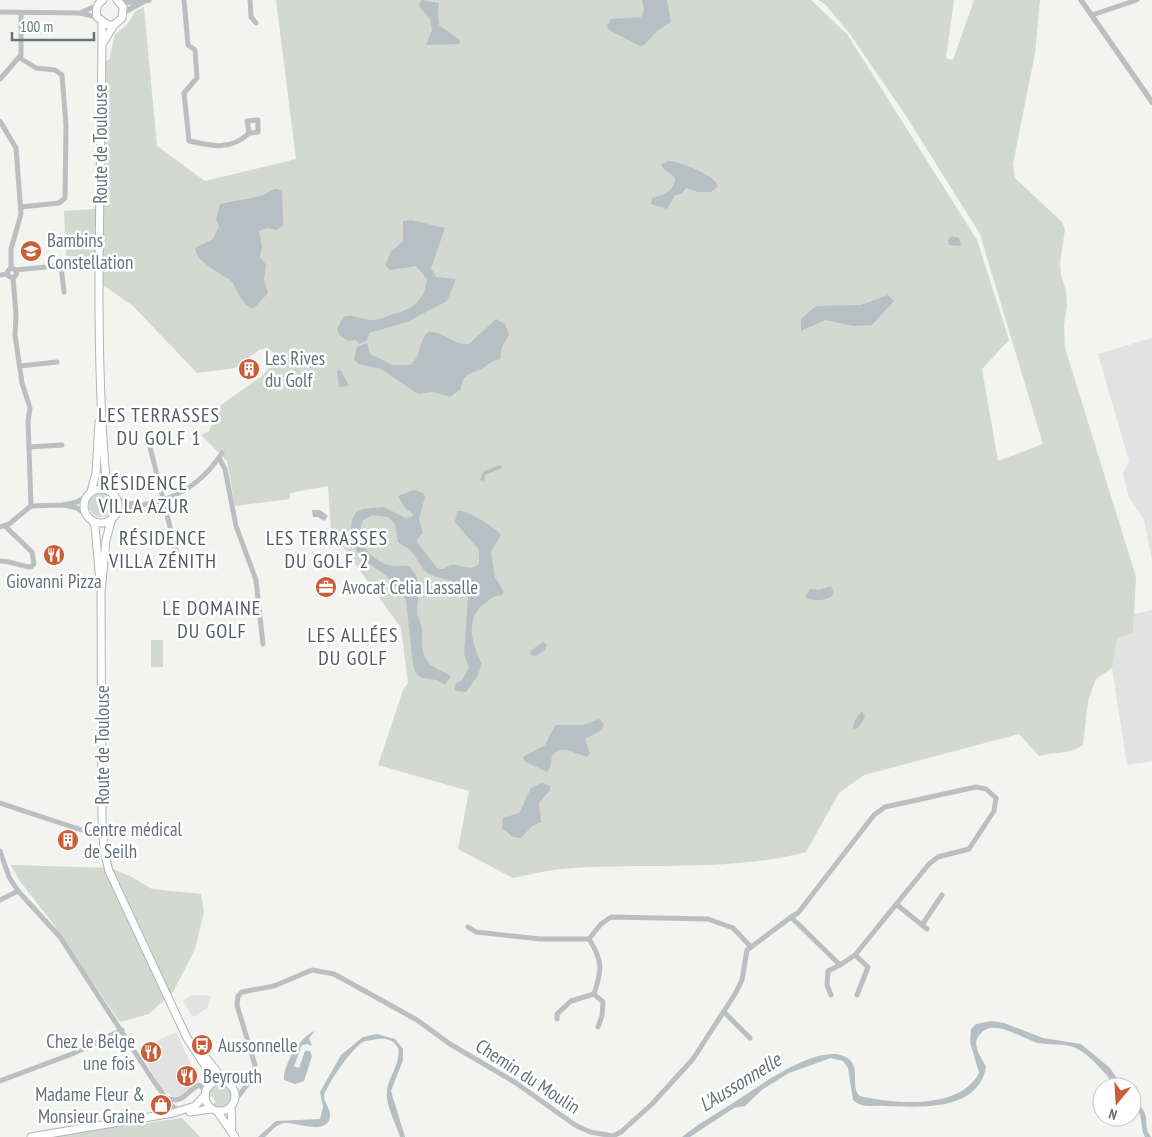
<svg xmlns="http://www.w3.org/2000/svg" width="1152" height="1137" viewBox="0 0 1152 1137" font-family="'PT Sans Narrow',sans-serif">
<style>
.built{fill:#e1e2e1}
.green{fill:#d3d8d0}
.water{fill:#b6bfc3}
.lines{fill:none;stroke-linecap:round;stroke-linejoin:round}
.secondary-casing{stroke:#b0b4b8;stroke-width:9}
.minor{stroke:#bbbfc1;stroke-width:5}
.tertiary{stroke:#bbbfc1;stroke-width:5.5}
.secondary{stroke:#fff;stroke-width:7}
.labels{text-anchor:middle;dominant-baseline:central;stroke-width:5;stroke-linejoin:round;paint-order:stroke}
.street-label{font-size:19px;fill:#66737d;stroke:#fff}
.poi-label{font-size:19px;fill:#66737d;stroke:#fff;text-anchor:start}
.neighbourhood-label{font-size:20px;letter-spacing:1px;fill:#535c63;stroke:#fff}
.water-label{font-size:20px;font-style:italic;fill:#62737b;stroke:#fff}
</style>
<rect width="100%" height="100%" fill="#f3f3f0"/>
<!-- built -->
<g class="built">
<path d="M1152 338V561L1144 519 1129 497 1123 474 1129 461 1098 354Z"/>
<path d="M1152 610V761L1127 765 1112 668 1117 639 1133 632 1134 614Z"/>
<path d="M192 995 212 996 207 1008 193 1017 183 1001Z"/>
<path d="M176 1032 199 1081 184 1094 174 1098 160 1087 140 1049Z"/>
</g>
<!-- green -->
<g class="green">
<path d="M276 0H811L847 34 977 240 1009 340 982 369 998 461 1043 444 980 234 906 116 849 33 825 4 818 0H954L946 58 953 60 974 0H1040L1035 53 1013 164 1015 178 1062 222 1065 229 1060 262 1061 275 1066 291 1067 307 1064 324 1065 348 1136 577 1133 632 1117 639 1112 668 1096 679 1088 701 1083 745C1070 754 1055 752 1039 756L1019 734 864 775 839 793 806 852C727 873 643 862 562 869 546 870 529 875 513 878L458 849 469 791 378 765 403 690 408 683 401 628 331 530 328 486 290 493V499L235 506 227 461 201 435 209 431 221 405 263 375 278 356 267 348 259 350 235 368 197 373 133 306 103 285V68L106 61 109 60 115 34 126 26 136 11 144 7 157 146 205 181 296 159Z"/>
<path d="M96 209V258L66 256 64 211Z"/>
<circle cx="101" cy="505" r="12"/>
<rect x="151" y="640" width="12" height="27"/>
<path d="M11 865 110 868 132 877 152 889 201 894 204 912 195 949 173 992 149 1014 120 1022 51 921 19 880Z"/>
<path d="M221 1084 230 1090C234 1102 225 1110 213 1105L215 1102 213 1097 208 1096 211 1089Z"/>
<path d="M182 1118 200 1137H51L69 1133Z"/>
</g>
<!-- water -->
<g class="water">
<path d="M421 0 439 3 438 14 439 25 460 40 459 44 426 45 432 30 430 19 419 6Z"/>
<path d="M642 0H667L671 22 657 31 644 45 640 46 609 30 607 26 611 19 641 17 644 10Z"/>
<path d="M668 161C679 161 715 175 718 186L711 192H698L686 188 682 194 675 195 667 209 651 204 652 198C664 195 675 191 675 178L662 167V164Z"/>
<path d="M275 189 282 190 283 225 277 230 267 228 259 231 262 247 260 257 266 265 264 279 268 293 253 309C239 303 237 285 229 279 219 273 196 261 195 248L213 239 219 226 216 219 220 204 261 196Z"/>
<path d="M411 220 445 228 431 268 436 277 456 279 447 301 407 322 369 333 367 340 359 344 356 340 349 341 340 336 337 329 343 317C354 313 362 321 373 320 380 320 385 317 391 315 412 309 424 303 427 279L416 266 390 270 385 265 391 252 403 241V221Z"/>
<path d="M951 236 959 238 961 246 949 245 948 241Z"/>
<path d="M888 295 894 301 872 325 854 326 825 320 801 331V319L816 306 861 305Z"/>
<path d="M496 319 505 324 509 335 502 347 500 359C492 361 490 363 483 368 472 374 462 373 461 389L450 397 433 392 418 394 381 369 359 364 354 360 357 347 367 343 370 354 393 365H410C422 356 418 341 428 332 442 329 453 346 469 344Z"/>
<path d="M340 370 341 371 349 386 339 387 337 371Z"/>
<path d="M500 465 502 468 485 475 484 481 480 480 484 471Z"/>
<path d="M414 490 423 493 425 497 419 519 423 533 417 539V542L437 568C444 571 445 567 451 565 460 563 468 573 479 564V550L455 522 457 511C467 509 494 527 501 535L491 551 495 577 504 592 502 595C494 596 491 598 485 603 464 618 472 645 482 664L477 677 466 692 455 691 454 688 456 683 462 680 469 668 464 654 468 599C467 580 444 581 431 575 420 570 417 555 408 548 404 546 401 545 398 542L395 524 388 517 373 515 363 520C353 542 371 561 393 566 398 567 403 565 409 566 424 581 417 596 417 613 418 618 420 621 421 624 424 637 419 651 428 662 432 668 445 672 451 676L445 685 436 680 423 678 417 675 413 665 406 600 387 576 360 557 350 539 352 520 356 512 363 509 384 507 406 518 412 517 413 514 405 508 398 496Z"/>
<path d="M312 510H320L328 516 324 521 318 517H313Z"/>
<path d="M831 586 834 594C828 601 813 602 805 597L810 589 819 590Z"/>
<path d="M543 642 547 645 545 650 536 656 531 655 530 651Z"/>
<path d="M862 711 865 717 858 728 853 729 855 720Z"/>
<path d="M599 719 604 724 602 730 585 739 590 754 587 757C575 754 561 743 552 756L550 768 547 772 524 761 523 757 545 745 555 725H583Z"/>
<path d="M542 783 550 786V790L539 803 541 822 532 826 521 838 513 837 502 828 503 818 519 813 531 788Z"/>
<path d="M991 1021 1004 1023 1043 1038 1081 1044 1110 1068 1123 1087H1117C1105 1074 1092 1056 1076 1048 1065 1043 1050 1045 1038 1043 1022 1039 995 1018 981 1033 970 1043 981 1057 986 1067 978 1112 920 1107 886 1106 874 1105 863 1109 853 1100L848 1068 843 1061 831 1058 789 1073 763 1089 745 1106 734 1108 690 1137H682C699 1123 718 1113 736 1101 758 1087 825 1037 850 1060 860 1070 850 1088 860 1096 894 1104 960 1110 979 1073L970 1042 971 1029 976 1024Z"/>
<path d="M315 1031 309 1038 312 1046 307 1044 302 1045 294 1066 299 1068 305 1051H310L312 1056 304 1081 295 1084 284 1080C283 1065 300 1036 315 1031Z"/>
<path d="M377 1034 395 1039 403 1049V1060L391 1091 405 1137H400C396 1123 385 1105 387 1090 389 1076 401 1063 398 1048 394 1040 387 1038 378 1039 374 1040 367 1040 363 1042 351 1049 329 1082 324 1095 324 1102 329 1107 330 1114 331 1137 297 1122 284 1123 276 1124 271 1132 265 1137H258L276 1121 320 1119 323 1107 320 1092 341 1055 363 1037Z"/>
<path d="M1132 1097C1138 1103 1145 1109 1146 1118 1147 1126 1145 1129 1151 1137H1145C1140 1128 1143 1121 1139 1112 1136 1106 1132 1105 1132 1097Z"/>
</g>
<g class="lines">
<!-- secondary casing -->
<g class="secondary-casing">
<g id="secondary">
<path d="M103 0C96 4 96 10 97 17L108 25H114L122 18 123 7 117 0"/>
<path d="M102 23C102 175 93 328 106 480L111 492"/>
<path d="M103 43 114 25"/>
<circle cx="101" cy="506" r="17"/>
<path d="M91 492 96 473 99 422"/>
<path d="M112 518 106 540 101 593 102 819 104 851 109 871 187 1038 208 1070 209 1086"/>
<path d="M93 521 95 526 100 582"/>
<path d="M204 1055 225 1082"/>
<circle cx="220" cy="1096" r="15"/>
<path d="M231 1107 232 1128"/>
<path d="M217 1111 235 1137"/>
<path d="M190 1112 211 1109"/>
<path d="M31 1137 173 1113 195 1106 205 1095"/>
</g>
</g>
<!-- minor -->
<g class="minor">
<path d="M184 0 188 45 195 50 197 78 184 93 189 141C211 146 231 151 249 133L258 132V120L247 121 249 133"/>
<path d="M250 0 251 17 256 23"/>
<path d="M0 12 79 13 97 17"/>
<path d="M82 12 98 5"/>
<path d="M1092 15 1137 0"/>
<path d="M20 58 36 68 55 70 62 75 66 125 65 198 59 203 21 207"/>
<path d="M0 79 21 55V13"/>
<path d="M0 121 16 148 21 214 11 249V268"/>
<path d="M61 266 64 292"/>
<circle cx="12" cy="273" r="4.5"/>
<path d="M16 270 65 265"/>
<path d="M0 275 8 274"/>
<path d="M13 277 16 315 15 335 22 383 30 408 28 421 31 506"/>
<path d="M20 366 57 362"/>
<path d="M149 443 179 563"/>
<path d="M29 447 62 445"/>
<path d="M219 458 225 469 236 526 256 580 263 644"/>
<path d="M116 497 125 503 138 504"/>
<path d="M64 505 77 508 87 515"/>
<path d="M115 516C129 506 146 505 162 500 188 492 208 475 222 453"/>
<path d="M0 527 9 524 31 506 63 505 77 502 87 496"/>
<path d="M0 561C11 561 20 566 31 567L34 564 32 552 5 526"/>
<path d="M0 803 103 837"/>
<path d="M0 851 9 877 18 891 60 937 155 1083 171 1105 180 1111"/>
<path d="M0 900 18 891"/>
<path d="M896 904 922 925"/>
<path d="M468 927 476 932 540 939H589L601 924 611 917 708 919 733 928 751 947"/>
<path d="M927 929 922 925 942 895"/>
<path d="M855 955 868 967 857 995"/>
<path d="M594 994 603 1002 602 1016 598 1027"/>
<path d="M831 995 827 985 828 971 840 965"/>
<path d="M724 1012 750 1038"/>
<path d="M557 1019V1014L571 1001 594 994C602 970 603 961 589 939"/>
<path d="M0 1081 72 1054 122 1030"/>
<path d="M228 1083 245 1080 253 1073"/>
<path d="M167 1098C183 1105 186 1091 199 1085L206 1090"/>
<path d="M236 1099 253 1077 255 1065 237 1005 238 996 242 992 274 986 312 970 334 974 417 1020 450 1044 516 1083 575 1125 590 1132 613 1136 621 1132 652 1104 693 1059 735 994 742 980 747 950 791 917 798 913 874 815 885 807 976 787 986 789 996 798 994 811 969 849 938 857 929 864 855 955 840 965 791 917"/>
</g>
<!-- tertiary -->
<g class="tertiary">
<path d="M1081 0 1152 102"/>
<path d="M120 3 149 0"/>
<path d="M124 12 143 2"/>
</g>
<!-- secondary -->
<use href="#secondary" class="secondary"/>
</g>
<!-- icons -->
<defs>
<g id="school-disc" transform="scale(1.125)"><circle r="9.5" fill="#cb5d39" stroke="#fff"/><path d="M0-5L7-2L0 1L-7-2ZM-4 1L0 2.5L4 1V4Q0 6-4 4Z" fill="#fff"/></g>
<g id="building-disc" transform="scale(1.125)"><circle r="9.5" fill="#cb5d39" stroke="#fff"/><path d="M-4-6H4V6H1V3H-1V6H-4ZM-2.5-4.3h1.7v1.8h-1.7ZM.8-4.3h1.7v1.8H.8ZM-2.5-1h1.7V.8h-1.7ZM.8-1h1.7V.8H.8Z" fill="#fff"/></g>
<g id="restaurant-disc" transform="scale(1.125)"><circle r="9.5" fill="#cb5d39" stroke="#fff"/><path d="M-5-6h1v4h1v-4h1v4h1v-4h1v5L-1.5 .5V6h-2V.5L-5-1ZM5-6V6H3V1.5H1.5Q1.5-4 5-6Z" fill="#fff"/></g>
<g id="office-disc" transform="scale(1.125)"><circle r="9.5" fill="#cb5d39" stroke="#fff"/><path d="M-6-3h4V-5.5h4V-3h4V5H-6ZM-1-4.5V-3h2v-1.5ZM-6 0V1H6V0Z" fill="#fff"/></g>
<g id="bus-disc" transform="scale(1.125)"><circle r="9.5" fill="#cb5d39" stroke="#fff"/><path d="M-5-6H5V4H4V6H2V4H-2V6H-4V4H-5ZM-3.5-4V0h7V-4ZM-3.5 1.2v1.5H-2V1.2ZM2 1.2v1.5H3.5V1.2Z" fill="#fff"/></g>
<g id="shop-disc" transform="scale(1.125)"><circle r="9.5" fill="#cb5d39" stroke="#fff"/><path d="M-5-2.5h2.3a2.7 3.5 0 0 1 5.4 0H5L5.5 6h-11ZM-1.5-2.5h3a1.5 2.3 0 0 0-3 0Z" fill="#fff"/></g>
</defs>
<g fill-rule="evenodd">
<use href="#school-disc" x="31" y="251"/>
<use href="#building-disc" x="249" y="369"/>
<use href="#restaurant-disc" x="54" y="555"/>
<use href="#office-disc" x="326" y="587"/>
<use href="#building-disc" x="68" y="840"/>
<use href="#bus-disc" x="202" y="1045"/>
<use href="#restaurant-disc" x="151" y="1052"/>
<use href="#restaurant-disc" x="187" y="1076"/>
<use href="#shop-disc" x="161" y="1105"/>
</g>
<g class="labels">
<!-- street labels -->
<g class="street-label">
<text transform="translate(100 144) rotate(-90)">Route de Toulouse</text>
<text transform="translate(102 745) rotate(-90)">Route de Toulouse</text>
<text transform="translate(528 1076) rotate(33)">Chemin du Moulin</text>
</g>
<!-- poi labels -->
<g class="poi-label">
<text x="47" y="240">Bambins<tspan x="47" dy="22">Constellation</tspan></text>
<text x="265" y="358">Les Rives<tspan x="265" dy="22">du Golf</tspan></text>
<text x="54" y="581" text-anchor="middle">Giovanni Pizza</text>
<text x="342" y="587">Avocat Celia Lassalle</text>
<text x="84" y="829">Centre médical<tspan x="84" dy="22">de Seilh</tspan></text>
<text x="135" y="1041" text-anchor="end">Chez le Belge<tspan x="135" dy="22">une fois</tspan></text>
<text x="218" y="1045">Aussonnelle</text>
<text x="203" y="1076">Beyrouth</text>
<text x="145" y="1094" text-anchor="end">Madame Fleur &amp;<tspan x="145" dy="22">Monsieur Graine</tspan></text>
</g>
<!-- neighbourhood labels -->
<g class="neighbourhood-label">
<text x="159" y="415">LES TERRASSES<tspan x="159" dy="23">DU GOLF 1</tspan></text>
<text x="144" y="483">RÉSIDENCE<tspan x="144" dy="23">VILLA AZUR</tspan></text>
<text x="163" y="538">RÉSIDENCE<tspan x="163" dy="23">VILLA ZÉNITH</tspan></text>
<text x="327" y="538">LES TERRASSES<tspan x="327" dy="23">DU GOLF 2</tspan></text>
<text x="212" y="608">LE DOMAINE<tspan x="212" dy="23">DU GOLF</tspan></text>
<text x="353" y="635">LES ALLÉES<tspan x="353" dy="23">DU GOLF</tspan></text>
</g>
<!-- water labels -->
<g class="water-label">
<text transform="translate(740 1082) rotate(-32)">L'Aussonnelle</text>
</g>
</g>
<!-- north arrow -->
<g transform="translate(1117 1102) rotate(198)"><circle r="24" fill="#ffffff" stroke="#c2c7cb"/>
<path d="M0-4L9 19L0 12L-9 19Z" fill="#cb5d39"/>
<text y="-8" font-size="14" font-weight="bold" text-anchor="middle" fill="#66737d">N</text>
</g>
<!-- scale -->
<path d="M12 32v8h82v-8" fill="none" stroke="#66737d" stroke-width="2.5"/>
<text x="20" y="32" font-size="15" fill="#66737d" stroke="#ffffff" stroke-width="4" paint-order="stroke">100 m</text>
</svg>
